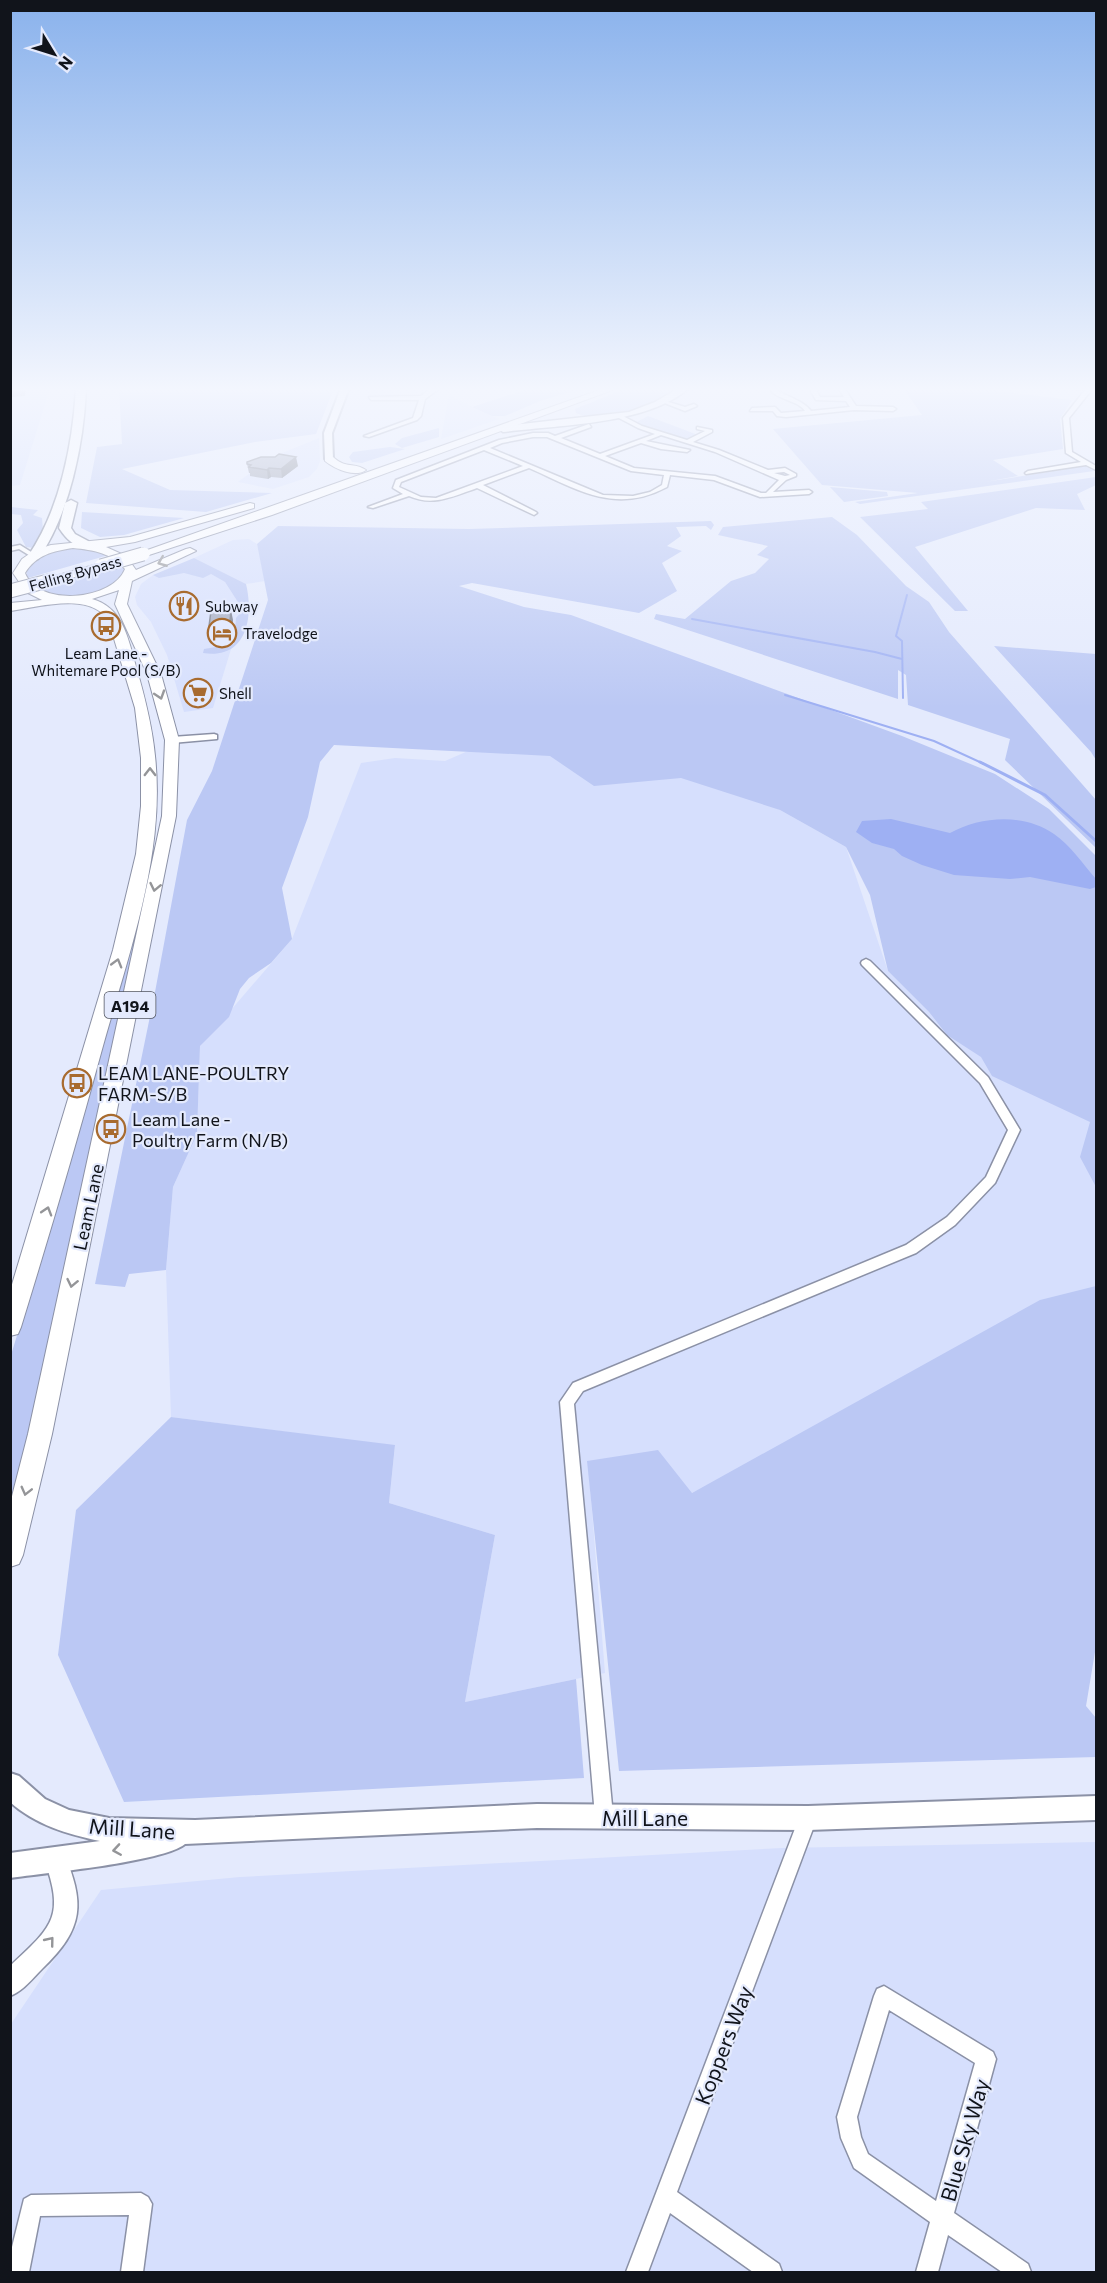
<svg xmlns="http://www.w3.org/2000/svg" width="1107" height="2283" viewBox="0 0 1107 2283" font-family="Commissioner,sans-serif">
<style>
.built{fill:#d6dffd}
.green{fill:#bbc8f4}
.water{fill:#9eb0f3}
.lines{fill:none;stroke-linecap:round;stroke-linejoin:round}
.stream-far1{stroke:#9eb0f3;stroke-width:2}
.stream{stroke:#9eb0f3;stroke-width:3}
.minor-casing{stroke:#8b91a6;stroke-width:3}
.tertiary-casing{stroke:#8b91a6;stroke-width:3}
.secondary-casing{stroke:#8b91a6;stroke-width:4}
.primary-casing{stroke:#8b91a6;stroke-width:3}
.trunk-casing{stroke:#8b91a6;stroke-width:2}
.motorway-casing{stroke:#8b91a6;stroke-width:3}
.minor{fill:#fff;fill-rule:evenodd}
.tertiary{fill:#fff;fill-rule:evenodd}
.secondary{fill:#fff;fill-rule:evenodd}
.primary{fill:#fff;fill-rule:evenodd}
.trunk{fill:#fff;fill-rule:evenodd}
.motorway{fill:#fff;fill-rule:evenodd}
.trunk-bridge-far1-casing{stroke:#8b91a6;stroke-width:12;stroke-linecap:butt}
.trunk-bridge-casing{stroke:#8b91a6;stroke-width:15;stroke-linecap:butt}
.trunk-bridge-far1{stroke:#fff;stroke-width:10}
.trunk-bridge{stroke:#fff;stroke-width:13}
.wall{fill:#8c92a5}
.shaded-wall{fill:#727786}
.building{fill:#a3aac0;stroke:#727786;stroke-width:1.5}
.oneway{stroke:#949598}
.labels{text-anchor:middle;dominant-baseline:central;stroke-width:4.5;stroke-linejoin:round;paint-order:stroke}
.far-street-label{font-size:15px;fill:#11141b;stroke:#e4eafd}
.far-poi-label{font-size:15px;fill:#11141b;stroke:#e4eafd;text-anchor:start}
.shield{fill:#e4eafd;stroke:#50545f;stroke-width:1.5}
.shield-label{font-size:16px;font-weight:bold;fill:#11141b}
.poi-label{font-size:18px;fill:#11141b;stroke:#e4eafd;text-anchor:start}
.street-label{font-size:18px;fill:#11141b;stroke:#e4eafd}
.near-street-label{font-size:21px;fill:#11141b;stroke:#e4eafd}
</style>
<rect width="100%" height="100%" fill="#e4eafd"/>
<!-- built -->
<g class="built">
<path d="M11 388H50L20 485 11 486Z"/>
<path d="M449 395 472 407 499 419 441 439Z"/>
<path d="M319 438 320 461 317 469 309 477 273 489 238 482 270 458Z"/>
<path d="M249 539 257 544 265 581 246 584 194 558 233 540Z"/>
<path d="M184 573 211 574 225 582 243 610 213 708 184 712 167 655 151 622 137 605 135 597 141 584 153 575Z"/>
<path d="M507 734 630 740 780 810 846 847 888 971 929 1012 947 1035 1096 903V1297L692 1493 588 1461 605 1673 465 1702 495 1535 389 1503 395 1446 171 1417 166 1270 173 1187 197 1134 200 1046 292 939 361 763 395 758 445 761Z"/>
<path d="M1096 1842V2272H11V2024L101 1890 240 1877 782 1848Z"/>
</g>
<!-- green -->
<g class="green">
<path d="M119 388H334L316 434 255 442 122 469 170 490 272 493 206 512 86 503 97 447 122 444Z"/>
<path d="M531 388H584L540 401 505 416H492L472 407Z"/>
<path d="M627 388H677C653 404 604 426 576 413L575 409Z"/>
<path d="M903 388H972L1072 400 1060 419 1063 449 993 460 1018 476 985 482 1085 466 1094 471 860 504 855 502 918 493 822 485 773 429 922 415Z"/>
<path d="M648 416 698 435 687 440 635 423Z"/>
<path d="M439 428V437L402 448 395 444 402 438Z"/>
<path d="M390 447 405 449 362 463 352 462 349 457 353 452Z"/>
<path d="M1096 477V485L1077 494 1085 510 1036 508 915 547 968 611H955L860 517 928 509 921 502Z"/>
<path d="M830 487 887 492 888 496 844 502Z"/>
<path d="M11 507 38 510 33 515 42 518 43 531 34 548 26 547 17 530 23 523 21 515 11 514Z"/>
<path d="M82 512 184 518 124 535 100 537 81 528Z"/>
<path d="M832 517 857 535 906 586 929 602 949 632 1096 800V848L1005 760 1010 739 908 705 906 675 898 670V699L654 619 656 614 685 619 731 581 755 573 769 559 757 555 768 546 718 535 723 527Z"/>
<path d="M711 521 714 525 711 530 706 526 676 527 681 536 667 546 682 551 662 563 677 591 639 613 472 583 459 586 524 607 571 615 902 736 995 774 1049 809 1096 856V1187L1080 1157 1090 1122 992 1076 981 1057 947 1035 929 1012 888 971 870 895 846 847 780 810 681 778 594 786 550 756 334 745 320 762 308 817 282 888 292 939 271 963 249 978 240 989 229 1017 200 1046 197 1134 173 1187 166 1270 129 1274 125 1287 95 1284 155 992 187 820 212 771 268 600 257 544 278 526 469 529Z"/>
<path d="M84 548 109 555 28 578 26 571C39 552 63 549 84 548Z"/>
<path d="M194 558 246 584C254 617 247 660 203 653L204 649 234 644 236 618 243 610 225 582 211 574 203 578 184 573 159 578 153 575Z"/>
<path d="M122 564 125 569C117 594 57 604 39 588Z"/>
<path d="M994 646 1096 654V760L1091 752Z"/>
<path d="M142 900 146 901 43 1381 11 1500V1355L64 1183Z"/>
<path d="M1096 1286V1646L1086 1706 1096 1718V1757L619 1771 587 1461 658 1450 692 1493 1040 1300Z"/>
<path d="M171 1417 395 1445 389 1503 495 1535 465 1702 576 1679 584 1778 124 1802 58 1655 76 1510Z"/>
</g>
<!-- water -->
<path class="water" d="M891 819 950 833C981 816 1024 813 1054 834 1070 845 1083 864 1096 879V887L1090 889 1030 877 1010 879 954 875 922 865 902 856 894 849 872 843 856 832 862 821Z"/>
<g class="lines">
<!-- stream-far1 -->
<g class="stream-far1">
<path d="M692 619 875 652 902 659"/>
<path d="M785 695 934 741 984 764"/>
<path d="M903 698 902 641 896 636 907 595"/>
</g>
<!-- stream -->
<path class="stream" d="M980 762 1045 795 1096 841"/>
<!-- minor casing -->
<g class="minor-casing">
<g id="minor">
<path d="M440 388 425 399 421 416 417 420 369 437 364 436 413 418 419 400H371L369 397 421 396 430 389Z"/>
<path d="M773 388C785 396 803 400 811 411L850 407 846 401 816 400 809 388H815L820 397H844L838 388H844L856 406 893 407 896 409 893 411 854 410 786 417 777 416 773 411H750L752 408 775 407 781 413 805 411C798 400 780 401 770 390Z"/>
<path d="M1070 388H1093L1069 418 1072 452 1096 466V470L1086 465 1026 474 1025 473 1028 471 1081 462 1066 453 1063 418 1085 390Z"/>
<path d="M662 400 685 407 694 404 697 406 685 411 662 402Z"/>
<path d="M617 415H621L642 426 687 440 705 431 697 429V427L712 430V432L693 442 719 450 768 470 785 468 796 474V476L786 480 773 492 809 490 812 492 809 494 760 497 714 480 670 475 667 487C615 515 577 489 529 468L483 485 536 512 537 513 534 515 477 488C454 496 433 507 409 496L373 508 368 507 403 494 393 488 396 480 499 440 533 433H548L555 436 589 424 591 427 561 438 600 454 655 434 638 428 617 417ZM661 435 715 452 779 480 766 493H761L715 476 634 468 605 456 641 443 661 449 687 452 690 450 646 441ZM533 437H547L631 471 664 475 662 485 650 492 633 496 603 495 490 448 502 443ZM484 450 523 466 436 498 421 497 399 487 401 482ZM784 472 790 475 785 476 774 473Z"/>
<path d="M20 545 36 555V557H32L19 549 10 551V547Z"/>
<path d="M214 734 217 735V739L172 743 168 740 172 737Z"/>
<path d="M866 959 870 961 988 1077 1020 1130 995 1183 955 1225 916 1253 583 1391 574 1404 613 1816 610 1822 604 1825 598 1822 595 1816 560 1402 573 1383 906 1245 947 1217 986 1177 1008 1130 980 1083 862 965 861 963 862 961Z"/>
<path d="M808 1809 814 1812 817 1818 677 2192 779 2264 782 2272H753L670 2213 648 2272H626L799 1818 802 1812Z"/>
<path d="M884 1986 993 2052 996 2059 954 2213 1028 2264 1031 2272H1002L948 2235 938 2272H916L930 2222 854 2168 841 2138 837 2117 874 1996 877 1989ZM889 2010 975 2063 936 2201 868 2154 861 2137 857 2117Z"/>
<path d="M141 2193 148 2197 152 2204 143 2272H121L129 2215 40 2216 29 2272H10V2255L24 2199 31 2195Z"/>
</g>
</g>
<!-- tertiary casing -->
<g class="tertiary-casing">
<path id="tertiary" d="M55 1848 63 1851C85 1903 85 1928 42 1969 33 1978 23 1991 10 1996V1966C53 1926 65 1917 44 1859L47 1851Z"/>
</g>
<!-- secondary casing -->
<g class="secondary-casing">
<g id="secondary">
<path d="M341 388H349L332 433 333 459 329 462 325 459 324 433Z"/>
<path d="M10 1773 19 1776 45 1799 69 1810 109 1818 195 1820 537 1804 808 1806 1096 1796V1820L808 1830 537 1828 185 1844C163 1862 45 1873 10 1878V1853L100 1841C67 1834 36 1825 10 1802Z"/>
</g>
</g>
<!-- primary casing -->
<g class="primary-casing">
<path id="primary" d="M679 388H689C647 425 558 425 503 432L499 429 503 426 629 412 655 402Z"/>
</g>
<!-- trunk casing -->
<g class="trunk-casing">
<g id="trunk">
<path d="M605 388H618L272 515 149 555 145 556 139 553Z"/>
<path d="M325 457H333C346 469 354 462 366 470 355 478 335 469 325 461Z"/>
<path d="M250 503 254 504V508L135 542 106 547 126 556 136 570 186 549 190 548 196 551 132 581 127 604 161 674 179 740 176 816 52 1434 23 1555 19 1564 10 1567V1504L28 1434 162 816 165 740 147 674 115 604 119 590 92 599C122 607 128 637 135 663 144 694 152 724 155 756 166 856 127 958 101 1053 76 1145 49 1236 21 1327L18 1334 10 1336V1291L113 950 136 854 141 806V758L135 708 108 619C87 592 40 607 10 611V603L42 600 26 592 13 573 22 559 35 550 51 545 130 537ZM73 548C94 550 111 553 125 569 113 600 39 608 25 573 36 555 53 551 73 548Z"/>
<path d="M101 563 105 564V568L52 584 46 580 48 578Z"/>
</g>
</g>
<!-- motorway casing -->
<g class="motorway-casing">
<g id="motorway">
<path d="M76 388H86C84 442 70 514 38 559H30L28 556C60 510 73 443 76 388Z"/>
<path d="M71 500 77 503 71 528 75 534 90 542V548C76 549 66 539 59 528L65 503Z"/>
</g>
</g>
<!-- minor -->
<use href="#minor" class="minor"/>
<!-- tertiary -->
<use href="#tertiary" class="tertiary"/>
<!-- secondary -->
<use href="#secondary" class="secondary"/>
<!-- primary -->
<use href="#primary" class="primary"/>
<!-- trunk -->
<use href="#trunk" class="trunk"/>
<!-- motorway -->
<use href="#motorway" class="motorway"/>
<!-- trunk-bridge-far1 casing -->
<g class="trunk-bridge-far1-casing">
<path id="trunk-bridge-far1" d="M138 555 145 553"/>
</g>
<!-- trunk-bridge casing -->
<g class="trunk-bridge-casing">
<g id="trunk-bridge">
<path d="M101 566 143 554"/>
<path d="M10 591 52 580"/>
</g>
</g>
<!-- trunk-bridge-far1 -->
<use href="#trunk-bridge-far1" class="trunk-bridge-far1"/>
<!-- trunk-bridge -->
<use href="#trunk-bridge" class="trunk-bridge"/>
</g>
<!-- wall -->
<g class="wall">
<path d="M247 464 298 466 282 478 271 477 268 479 250 476V473H249Z"/>
<path d="M233 620 231 643 211 644 208 634Z"/>
</g>
<!-- shaded-wall -->
<g class="shaded-wall">
<path d="M10 388H26L25 396 10 397Z"/>
<path d="M296 457 298 466 282 478 281 469Z"/>
<path d="M269 468 271 477 268 479 267 470Z"/>
<path d="M231 610 233 620 231 643 229 633Z"/>
</g>
<!-- building -->
<g class="building">
<path d="M279 454 296 457 281 469 269 468 267 470 249 467 251 465 247 464V462L261 457H275Z"/>
<path d="M219 608 223 611 231 610 229 633 208 634 211 611Z"/>
</g>
<!-- one-way arrows -->
<defs><path id="oneway-chevron" d="M-2-3.5L2.5 0L-2 3.5" fill="none" stroke-width="1.6" stroke-linecap="round" stroke-linejoin="round" transform="scale(1.5)"/></defs>
<g class="oneway">
<use href="#oneway-chevron" transform="translate(162 562) rotate(158)"/>
<use href="#oneway-chevron" transform="translate(160 695) rotate(72)"/>
<use href="#oneway-chevron" transform="translate(150 772) rotate(-90)"/>
<use href="#oneway-chevron" transform="translate(155 887) rotate(102)"/>
<use href="#oneway-chevron" transform="translate(117 963) rotate(-74)"/>
<use href="#oneway-chevron" transform="translate(47 1211) rotate(-73)"/>
<use href="#oneway-chevron" transform="translate(72 1283) rotate(102)"/>
<use href="#oneway-chevron" transform="translate(26 1491) rotate(104)"/>
<use href="#oneway-chevron" transform="translate(117 1850) rotate(171)"/>
<use href="#oneway-chevron" transform="translate(50 1941) rotate(-51)"/>
</g>
<!-- sky -->
<linearGradient id="sky" x2="0" y2="1"><stop stop-color="#8ab2ec"/><stop offset="0.55" stop-color="#f3f6fe"/><stop offset="1" stop-color="#f3f6fe" stop-opacity="0"/></linearGradient>
<rect width="1107" height="708" fill="url(#sky)"/>
<!-- icons -->
<defs>
<g id="restaurant-ring" transform="scale(1.5)"><circle r="9.5" fill="#e4eafd" stroke="#a86b2f" stroke-width="1.5"/><path d="M-5-6h1v4h1v-4h1v4h1v-4h1v5L-1.5 .5V6h-2V.5L-5-1ZM5-6V6H3V1.5H1.5Q1.5-4 5-6Z" fill="#a86b2f"/></g>
<g id="bus-ring" transform="scale(1.5)"><circle r="9.5" fill="#e4eafd" stroke="#a86b2f" stroke-width="1.5"/><path d="M-5-6H5V4H4V6H2V4H-2V6H-4V4H-5ZM-3.5-4V0h7V-4ZM-3.5 1.2v1.5H-2V1.2ZM2 1.2v1.5H3.5V1.2Z" fill="#a86b2f"/></g>
<g id="hotel-ring" transform="scale(1.5)"><circle r="9.5" fill="#e4eafd" stroke="#a86b2f" stroke-width="1.5"/><path d="M-6-4.5h1.5V1H6V5H4.5V3h-9V5H-6ZM-4 0a1.8 1.8 0 1 1 3.6 0ZM.5 0V-2.5h3Q6-2.5 6 0Z" fill="#a86b2f"/></g>
<g id="supermarket-ring" transform="scale(1.5)"><circle r="9.5" fill="#e4eafd" stroke="#a86b2f" stroke-width="1.5"/><path d="M-6-5.5h2.5l.6 2H6L4.5 2H-2.5L-4.4-4H-6ZM-1.5 3.2a1.3 1.3 0 1 0 .1 0ZM3 3.2a1.3 1.3 0 1 0 .1 0Z" fill="#a86b2f"/></g>
</defs>
<g fill-rule="evenodd">
<use href="#restaurant-ring" x="184" y="606"/>
<use href="#bus-ring" x="106" y="626"/>
<use href="#hotel-ring" x="222" y="633"/>
<use href="#supermarket-ring" x="198" y="693"/>
<use href="#bus-ring" x="77" y="1083"/>
<use href="#bus-ring" x="111" y="1129"/>
</g>
<g class="labels">
<!-- far-street labels -->
<g class="far-street-label">
<text transform="translate(75 573) rotate(-16)">Felling Bypass</text>
</g>
<!-- far-poi labels -->
<g class="far-poi-label">
<text x="205" y="606">Subway</text>
<text x="243" y="633">Travelodge</text>
<text x="106" y="653" text-anchor="middle">Leam Lane -<tspan x="106" dy="17">Whitemare Pool (S/B)</tspan></text>
<text x="219" y="693">Shell</text>
</g>
<!-- shield labels -->
<rect class="shield" x="104.5" y="992" width="51" height="26" rx="4.5"/>
<g class="shield-label">
<text x="130" y="1005">A194</text>
</g>
<!-- poi labels -->
<g class="poi-label">
<text x="98" y="1073">LEAM LANE-POULTRY<tspan x="98" dy="21">FARM-S/B</tspan></text>
<text x="132" y="1119">Leam Lane -<tspan x="132" dy="21">Poultry Farm (N/B)</tspan></text>
</g>
<!-- street labels -->
<g class="street-label">
<text transform="translate(88 1207) rotate(-78)">Leam Lane</text>
</g>
<!-- near-street labels -->
<g class="near-street-label">
<text x="645" y="1817">Mill Lane</text>
<text transform="translate(132 1828) rotate(4)">Mill Lane</text>
<text transform="translate(723 2045) rotate(-69)">Koppers Way</text>
<text transform="translate(964 2140) rotate(-74)">Blue Sky Way</text>
</g>
</g>
<!-- border -->
<rect width="1107" height="2283" fill="none" stroke="#11141b" stroke-width="24"/>
<!-- north arrow -->
<g transform="translate(54 54) rotate(128)" stroke="#e4eafd" stroke-width="4.5" paint-order="stroke">
<path d="M0-4.5L10 22L0 15L-10 22Z" fill="#11141b"/>
<text y="-9" font-size="16" font-weight="bold" text-anchor="middle" fill="#11141b">N</text>
</g>
</svg>
